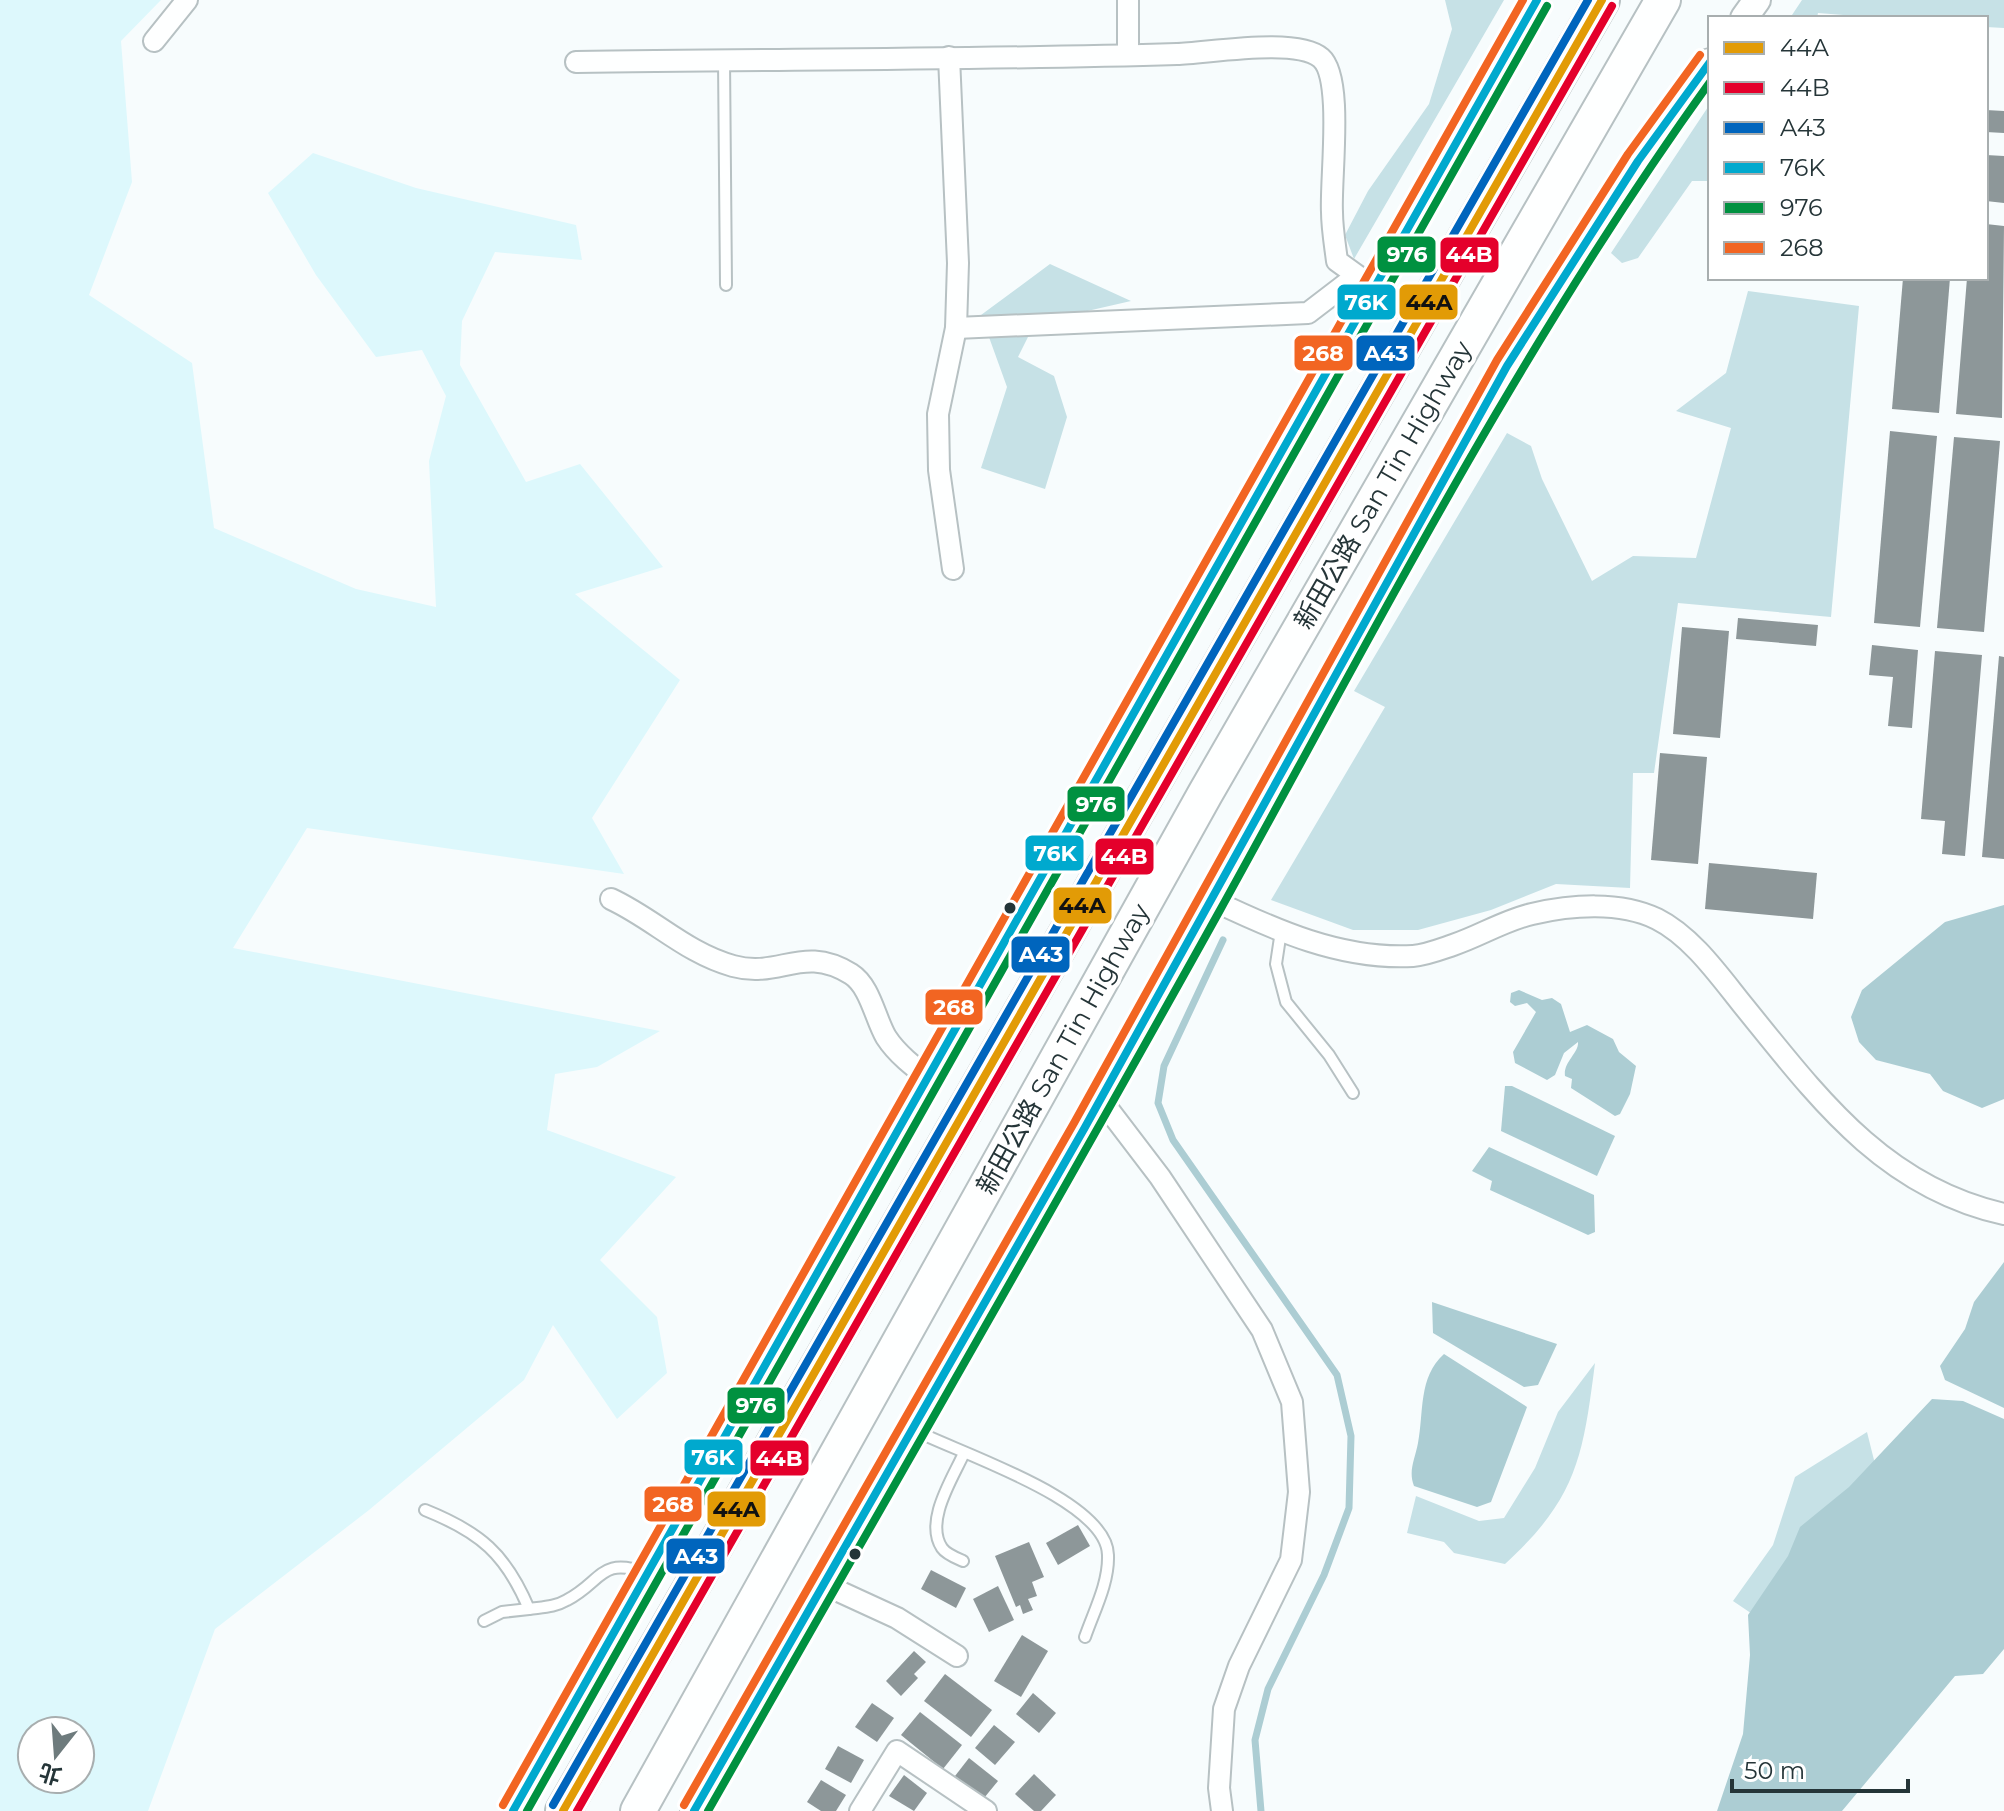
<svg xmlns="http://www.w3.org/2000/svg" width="2004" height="1811" viewBox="0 0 2004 1811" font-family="Montserrat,'Noto Sans TC',sans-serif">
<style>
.green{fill:#ddf8fc;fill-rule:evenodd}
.forest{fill:#c6e1e6}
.water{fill:#accdd3}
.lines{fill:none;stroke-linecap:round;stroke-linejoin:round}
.stream{stroke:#accdd3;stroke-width:7}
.building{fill:#8d9799}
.service-casing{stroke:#b7c1c3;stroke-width:14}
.minor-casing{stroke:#b7c1c3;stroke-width:24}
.tertiary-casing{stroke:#b7c1c3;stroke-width:28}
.secondary-casing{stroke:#b7c1c3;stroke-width:30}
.motorway-casing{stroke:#b7c1c3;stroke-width:38}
.service{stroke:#feffff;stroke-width:10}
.minor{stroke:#feffff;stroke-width:20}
.tertiary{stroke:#feffff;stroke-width:24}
.secondary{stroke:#feffff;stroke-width:26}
.motorway{stroke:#feffff;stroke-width:34}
.bus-1-casing{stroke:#fff;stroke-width:14}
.bus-2-casing{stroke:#fff;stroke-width:14}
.bus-3-casing{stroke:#fff;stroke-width:14}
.bus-4-casing{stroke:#fff;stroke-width:14}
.bus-5-casing{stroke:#fff;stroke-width:14}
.bus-6-casing{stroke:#fff;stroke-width:14}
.bus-1{stroke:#e29b06;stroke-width:8}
.bus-2{stroke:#e4002b;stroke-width:8}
.bus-3{stroke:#0065bd;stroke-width:8}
.bus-4{stroke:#00a9ce;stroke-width:8}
.bus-5{stroke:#009140;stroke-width:8}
.bus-6{stroke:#f26522;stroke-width:8}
.bus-dot{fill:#253538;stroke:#fff;stroke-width:3}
.labels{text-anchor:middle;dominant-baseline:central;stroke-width:8;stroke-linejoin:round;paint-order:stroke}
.street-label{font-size:26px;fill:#253538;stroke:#fff}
.line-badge{stroke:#fff;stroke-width:3}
.badge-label{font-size:22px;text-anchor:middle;font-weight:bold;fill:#fff}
.pale-badge-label{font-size:22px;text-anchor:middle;font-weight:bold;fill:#111}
</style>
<rect width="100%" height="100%" fill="#f7fcfd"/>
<!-- green -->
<path class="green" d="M0 0H161L121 41 132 182 89 295 192 363 214 528 356 589 436 607 429 461 446 396 422 350 376 357 316 275 268 193 313 153 416 188 576 225 582 260 495 252 462 321 460 365 526 482 580 464 663 567 575 594 680 680 592 818 624 874 307 828 233 948 660 1031 597 1067 555 1074 547 1130 676 1177 600 1260 657 1317 667 1373 617 1419 553 1325 524 1380 369 1510 215 1629 148 1811H0ZM32 1731H80V1779H32Z"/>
<!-- forest -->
<g class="forest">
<path d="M1445 0H1504L1354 259 1345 235 1368 191 1429 104 1452 29Z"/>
<path d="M1802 0H2004V28L1986 27V18H1881L1818 13 1817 18H1790Z"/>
<path d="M1710 104V181H1692L1638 258 1622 263 1611 253Z"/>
<path d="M1050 264 1131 301 1035 323 1018 357 1054 376 1067 417 1045 489 981 468 1007 387 981 315Z"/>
<path d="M1748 291 1859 306 1831 617 1678 603 1654 773H1633L1630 888 1556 884 1491 910 1418 930H1353L1271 900 1385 707 1354 691 1507 433 1531 446 1542 479 1592 581 1633 556 1696 558 1731 428 1676 411 1726 373Z"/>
<path d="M1595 1363C1583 1457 1577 1498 1505 1564L1454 1553 1444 1542 1407 1533 1416 1496 1479 1521 1504 1518 1535 1468 1558 1412Z"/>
<path d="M1867 1432 1880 1484 1770 1626 1733 1601 1773 1545 1795 1477Z"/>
</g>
<!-- water -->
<g class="water">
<path d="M2004 905V1099L1982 1108 1943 1091 1930 1074 1876 1060 1859 1042 1851 1017 1862 990 1945 922Z"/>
<path d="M1519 990 1542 1000 1552 998 1561 1004 1570 1032 1587 1025 1613 1039 1619 1052 1636 1066 1630 1094 1620 1114 1615 1116 1571 1088 1572 1079 1565 1076C1563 1062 1579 1053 1578 1042L1564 1053 1555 1075 1547 1080 1515 1063 1513 1052 1536 1012 1527 1003 1515 1006 1510 1002 1511 993Z"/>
<path d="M1505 1086H1512L1615 1136 1597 1176 1501 1131Z"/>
<path d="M1489 1147 1594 1195 1595 1232 1588 1235 1490 1190 1492 1181 1472 1171Z"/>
<path d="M2004 1262V1408L1945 1380 1940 1366 1965 1329 1974 1302Z"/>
<path d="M1432 1302 1557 1344 1538 1385 1524 1387 1433 1333Z"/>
<path d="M1444 1354 1527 1407 1491 1502 1477 1507 1414 1486C1408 1471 1415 1459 1418 1443 1424 1413 1418 1377 1444 1354Z"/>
<path d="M1932 1399 1963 1401 2004 1419V1649L1983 1674 1955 1676 1842 1811H1717L1743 1734 1750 1655 1748 1615 1788 1556 1800 1527 1849 1487Z"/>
</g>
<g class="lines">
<!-- stream -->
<path class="stream" d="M1223 940 1164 1066 1158 1103 1173 1140 1337 1375 1351 1436 1349 1508 1324 1575 1268 1689 1255 1740 1261 1811"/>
</g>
<!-- building -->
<g class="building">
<path d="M1986 110 2004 111V133L1986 132Z"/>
<path d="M1986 155 2004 156V203L1986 201Z"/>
<path d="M1986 224 2004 226 2002 418 1956 414 1967 278H1986Z"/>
<path d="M1903 278H1950L1939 413 1892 409Z"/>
<path d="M1890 431 1937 436 1920 627 1874 623Z"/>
<path d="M1954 437 2000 441 1984 632 1937 628Z"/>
<path d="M1738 618 1818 625 1816 646 1736 639Z"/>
<path d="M1682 627 1729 631 1720 738 1673 734Z"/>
<path d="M1872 645 1918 650 1912 728 1888 726 1893 677 1869 675Z"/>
<path d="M1935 651 1982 655 1965 856 1942 854 1945 821 1921 819Z"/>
<path d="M1999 656 2004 657V859L1982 857Z"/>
<path d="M1660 753 1707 757 1698 864 1651 860Z"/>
<path d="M1709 863 1817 873 1813 919 1705 909Z"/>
<path d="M1078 1525 1090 1546 1058 1565 1046 1543Z"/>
<path d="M1029 1542 1044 1577 1032 1582 1037 1596 1028 1599 1033 1610 1023 1614 1020 1605 1016 1607 995 1556Z"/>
<path d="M931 1570 966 1588 956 1608 921 1589Z"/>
<path d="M998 1586 1014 1620 989 1632 973 1599Z"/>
<path d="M1022 1635 1048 1651 1021 1697 994 1681Z"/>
<path d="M914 1651 926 1662 914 1674 918 1678 901 1696 886 1681Z"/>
<path d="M945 1674 992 1710 971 1737 924 1701Z"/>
<path d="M1033 1693 1056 1713 1039 1733 1016 1714Z"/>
<path d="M872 1703 894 1718 877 1742 855 1727Z"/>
<path d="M920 1712 962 1745 943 1769 901 1735Z"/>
<path d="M994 1725 1015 1742 995 1765 975 1748Z"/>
<path d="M838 1746 864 1760 851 1783 825 1769Z"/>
<path d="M969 1758 998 1781 984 1798 955 1776Z"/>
<path d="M1034 1774 1056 1795 1041 1811H1034L1015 1794Z"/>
<path d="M904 1775 927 1793 914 1811 889 1796Z"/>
<path d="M821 1780 846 1795 836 1811H821L807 1802Z"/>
</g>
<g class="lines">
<!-- service casing -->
<g class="service-casing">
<g id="service">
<path d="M724 60 726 285"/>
<path d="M1281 931 1276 964 1286 1002 1329 1055 1353 1093"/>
<path d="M914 1430C959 1453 1107 1500 1108 1555 1109 1583 1094 1611 1085 1637"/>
<path d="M425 1510C480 1532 506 1554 529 1609 543 1607 555 1607 567 1600 602 1582 600 1556 646 1573"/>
<path d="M963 1561C956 1558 946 1554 942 1548 924 1521 953 1478 964 1453"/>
<path d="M484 1621 502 1612 529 1609"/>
</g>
</g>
<!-- minor casing -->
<g class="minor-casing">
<g id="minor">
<path d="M1128 0V54"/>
<path d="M154 41 187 0"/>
<path d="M949 57 958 263 956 328 938 414 939 470 953 569"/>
<path d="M576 62C776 59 977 60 1177 54 1209 53 1297 37 1321 58 1344 78 1330 180 1332 212 1332 228 1335 245 1337 261L1373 287"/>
<path d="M956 328 1308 313 1355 277"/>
<path d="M611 899C654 919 686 953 733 966 780 979 802 944 851 974 870 986 875 1018 886 1037 897 1054 914 1067 930 1079"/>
<path d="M1212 900C1275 930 1341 960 1413 956 1426 955 1441 949 1453 945 1480 936 1505 920 1532 914 1571 905 1620 901 1657 919 1691 936 1718 974 1742 1004 1816 1095 1882 1187 2004 1214"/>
<path d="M1099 1097 1160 1177 1262 1330 1292 1402 1299 1492 1291 1560 1239 1666 1224 1709 1219 1788 1222 1811"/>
<path d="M823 1584 897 1618 957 1656"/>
<path d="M860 1811 897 1751 986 1811"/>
</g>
</g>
<!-- tertiary casing -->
<g class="tertiary-casing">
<path id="tertiary" d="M513 1811 1537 0"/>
</g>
<!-- secondary casing -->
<g class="secondary-casing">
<g id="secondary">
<path d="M1744 18 1757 0"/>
<path d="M694 1811C867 1507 1043 1206 1212 900 1369 616 1513 321 1710 62"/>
</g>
</g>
<!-- motorway casing -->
<g class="motorway-casing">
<g id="motorway">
<path d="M563 1811 1602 0"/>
<path d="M638 1811 1205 794 1663 0"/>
</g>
</g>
<!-- service -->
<use href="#service" class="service"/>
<!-- minor -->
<use href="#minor" class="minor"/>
<!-- tertiary -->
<use href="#tertiary" class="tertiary"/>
<!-- secondary -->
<use href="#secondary" class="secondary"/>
<!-- motorway -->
<use href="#motorway" class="motorway"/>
<!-- bus-1 casing -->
<g class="bus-1-casing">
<path id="bus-1" d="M563 1811 1602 0"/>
</g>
<!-- bus-2 casing -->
<g class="bus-2-casing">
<path id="bus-2" d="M577 1811 1612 6"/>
</g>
<!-- bus-3 casing -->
<g class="bus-3-casing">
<path id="bus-3" d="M553 1805 1588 0"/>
</g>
<!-- bus-4 casing -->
<g class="bus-4-casing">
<g id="bus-4">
<path d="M513 1811 1537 0"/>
<path d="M694 1811 1084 1129 1507 366 1638 161 1710 62"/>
</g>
</g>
<!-- bus-5 casing -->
<g class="bus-5-casing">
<g id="bus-5">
<path d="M527 1811 1547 6"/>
<path d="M708 1811C879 1511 1052 1213 1219 912 1375 630 1521 344 1710 82"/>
</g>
</g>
<!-- bus-6 casing -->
<g class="bus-6-casing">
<g id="bus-6">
<path d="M503 1805 1523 0"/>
<path d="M684 1805 1074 1123 1497 360 1628 154 1700 55"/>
</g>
</g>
<!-- bus-1 -->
<use href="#bus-1" class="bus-1"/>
<!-- bus-2 -->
<use href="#bus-2" class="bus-2"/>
<!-- bus-3 -->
<use href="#bus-3" class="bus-3"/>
<!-- bus-4 -->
<use href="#bus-4" class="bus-4"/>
<!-- bus-5 -->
<use href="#bus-5" class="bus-5"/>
<!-- bus-6 -->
<use href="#bus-6" class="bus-6"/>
</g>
<!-- markers -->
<g class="bus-dot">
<circle cx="1010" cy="908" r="7"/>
<circle cx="855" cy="1554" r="7"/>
</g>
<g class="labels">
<!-- street labels -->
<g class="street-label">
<text transform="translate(1383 485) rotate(-60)">新田公路 San Tin Highway</text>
<text transform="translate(1063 1049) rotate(-61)">新田公路 San Tin Highway</text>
</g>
</g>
<g class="line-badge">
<rect x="1376" y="235" width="61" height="39" rx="8" fill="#009140"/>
<rect x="1439" y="236" width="61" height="38" rx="8" fill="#e4002b"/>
<rect x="1336" y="283" width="61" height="38" rx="8" fill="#00a9ce"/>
<rect x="1398" y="283" width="61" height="38" rx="8" fill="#e29b06"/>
<rect x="1355" y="334" width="61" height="38" rx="8" fill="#0065bd"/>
<rect x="1293" y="334" width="61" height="38" rx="8" fill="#f26522"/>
<rect x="1066" y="785" width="60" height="38" rx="8" fill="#009140"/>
<rect x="1024" y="834" width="61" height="38" rx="8" fill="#00a9ce"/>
<rect x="1094" y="837" width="61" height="39" rx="8" fill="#e4002b"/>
<rect x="1052" y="886" width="61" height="39" rx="8" fill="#e29b06"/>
<rect x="1010" y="935" width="61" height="39" rx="8" fill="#0065bd"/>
<rect x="924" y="988" width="60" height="38" rx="8" fill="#f26522"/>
<rect x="726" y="1386" width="60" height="39" rx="8" fill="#009140"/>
<rect x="683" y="1438" width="61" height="38" rx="8" fill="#00a9ce"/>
<rect x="749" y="1439" width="61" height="38" rx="8" fill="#e4002b"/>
<rect x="643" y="1485" width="60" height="38" rx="8" fill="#f26522"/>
<rect x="706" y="1490" width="61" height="38" rx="8" fill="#e29b06"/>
<rect x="665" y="1537" width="61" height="38" rx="8" fill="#0065bd"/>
</g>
<g class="badge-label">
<text x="1407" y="262">976</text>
<text x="1469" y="262">44B</text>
<text x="1366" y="310">76K</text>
<text x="1386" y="361">A43</text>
<text x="1323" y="361">268</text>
<text x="1096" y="812">976</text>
<text x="1055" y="861">76K</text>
<text x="1124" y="864">44B</text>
<text x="1041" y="962">A43</text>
<text x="954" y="1015">268</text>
<text x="756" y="1413">976</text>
<text x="713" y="1465">76K</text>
<text x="779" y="1466">44B</text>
<text x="673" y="1512">268</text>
<text x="696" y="1564">A43</text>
</g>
<g class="pale-badge-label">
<text x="1429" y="310">44A</text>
<text x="1082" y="913">44A</text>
<text x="736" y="1517">44A</text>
</g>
<!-- legend -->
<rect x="1708" y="16" width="280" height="264" fill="#ffffff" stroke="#a8aeaf" stroke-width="2"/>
<rect x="1724" y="42" width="40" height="12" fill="#e29b06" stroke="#a8aeaf" stroke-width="2"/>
<text x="1780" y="56" font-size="24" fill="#253538">44A</text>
<rect x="1724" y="82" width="40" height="12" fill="#e4002b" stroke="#a8aeaf" stroke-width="2"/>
<text x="1780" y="96" font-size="24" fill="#253538">44B</text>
<rect x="1724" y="122" width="40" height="12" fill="#0065bd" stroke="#a8aeaf" stroke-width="2"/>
<text x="1780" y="136" font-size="24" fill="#253538">A43</text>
<rect x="1724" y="162" width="40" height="12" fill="#00a9ce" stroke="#a8aeaf" stroke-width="2"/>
<text x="1780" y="176" font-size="24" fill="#253538">76K</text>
<rect x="1724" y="202" width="40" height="12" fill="#009140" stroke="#a8aeaf" stroke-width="2"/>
<text x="1780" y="216" font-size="24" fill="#253538">976</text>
<rect x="1724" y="242" width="40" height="12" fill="#f26522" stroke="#a8aeaf" stroke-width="2"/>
<text x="1780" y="256" font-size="24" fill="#253538">268</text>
<!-- north arrow -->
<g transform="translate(56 1755) rotate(197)"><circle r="38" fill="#ffffff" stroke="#a8aeaf" stroke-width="2"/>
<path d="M0-6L14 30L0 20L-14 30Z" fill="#6e7b7d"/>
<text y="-12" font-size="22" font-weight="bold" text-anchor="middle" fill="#253538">北</text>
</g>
<!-- scale -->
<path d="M1732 1779v12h176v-12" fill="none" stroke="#253538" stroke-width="4"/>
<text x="1744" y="1779" font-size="24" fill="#253538" stroke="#ffffff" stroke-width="6" paint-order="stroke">50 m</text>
</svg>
